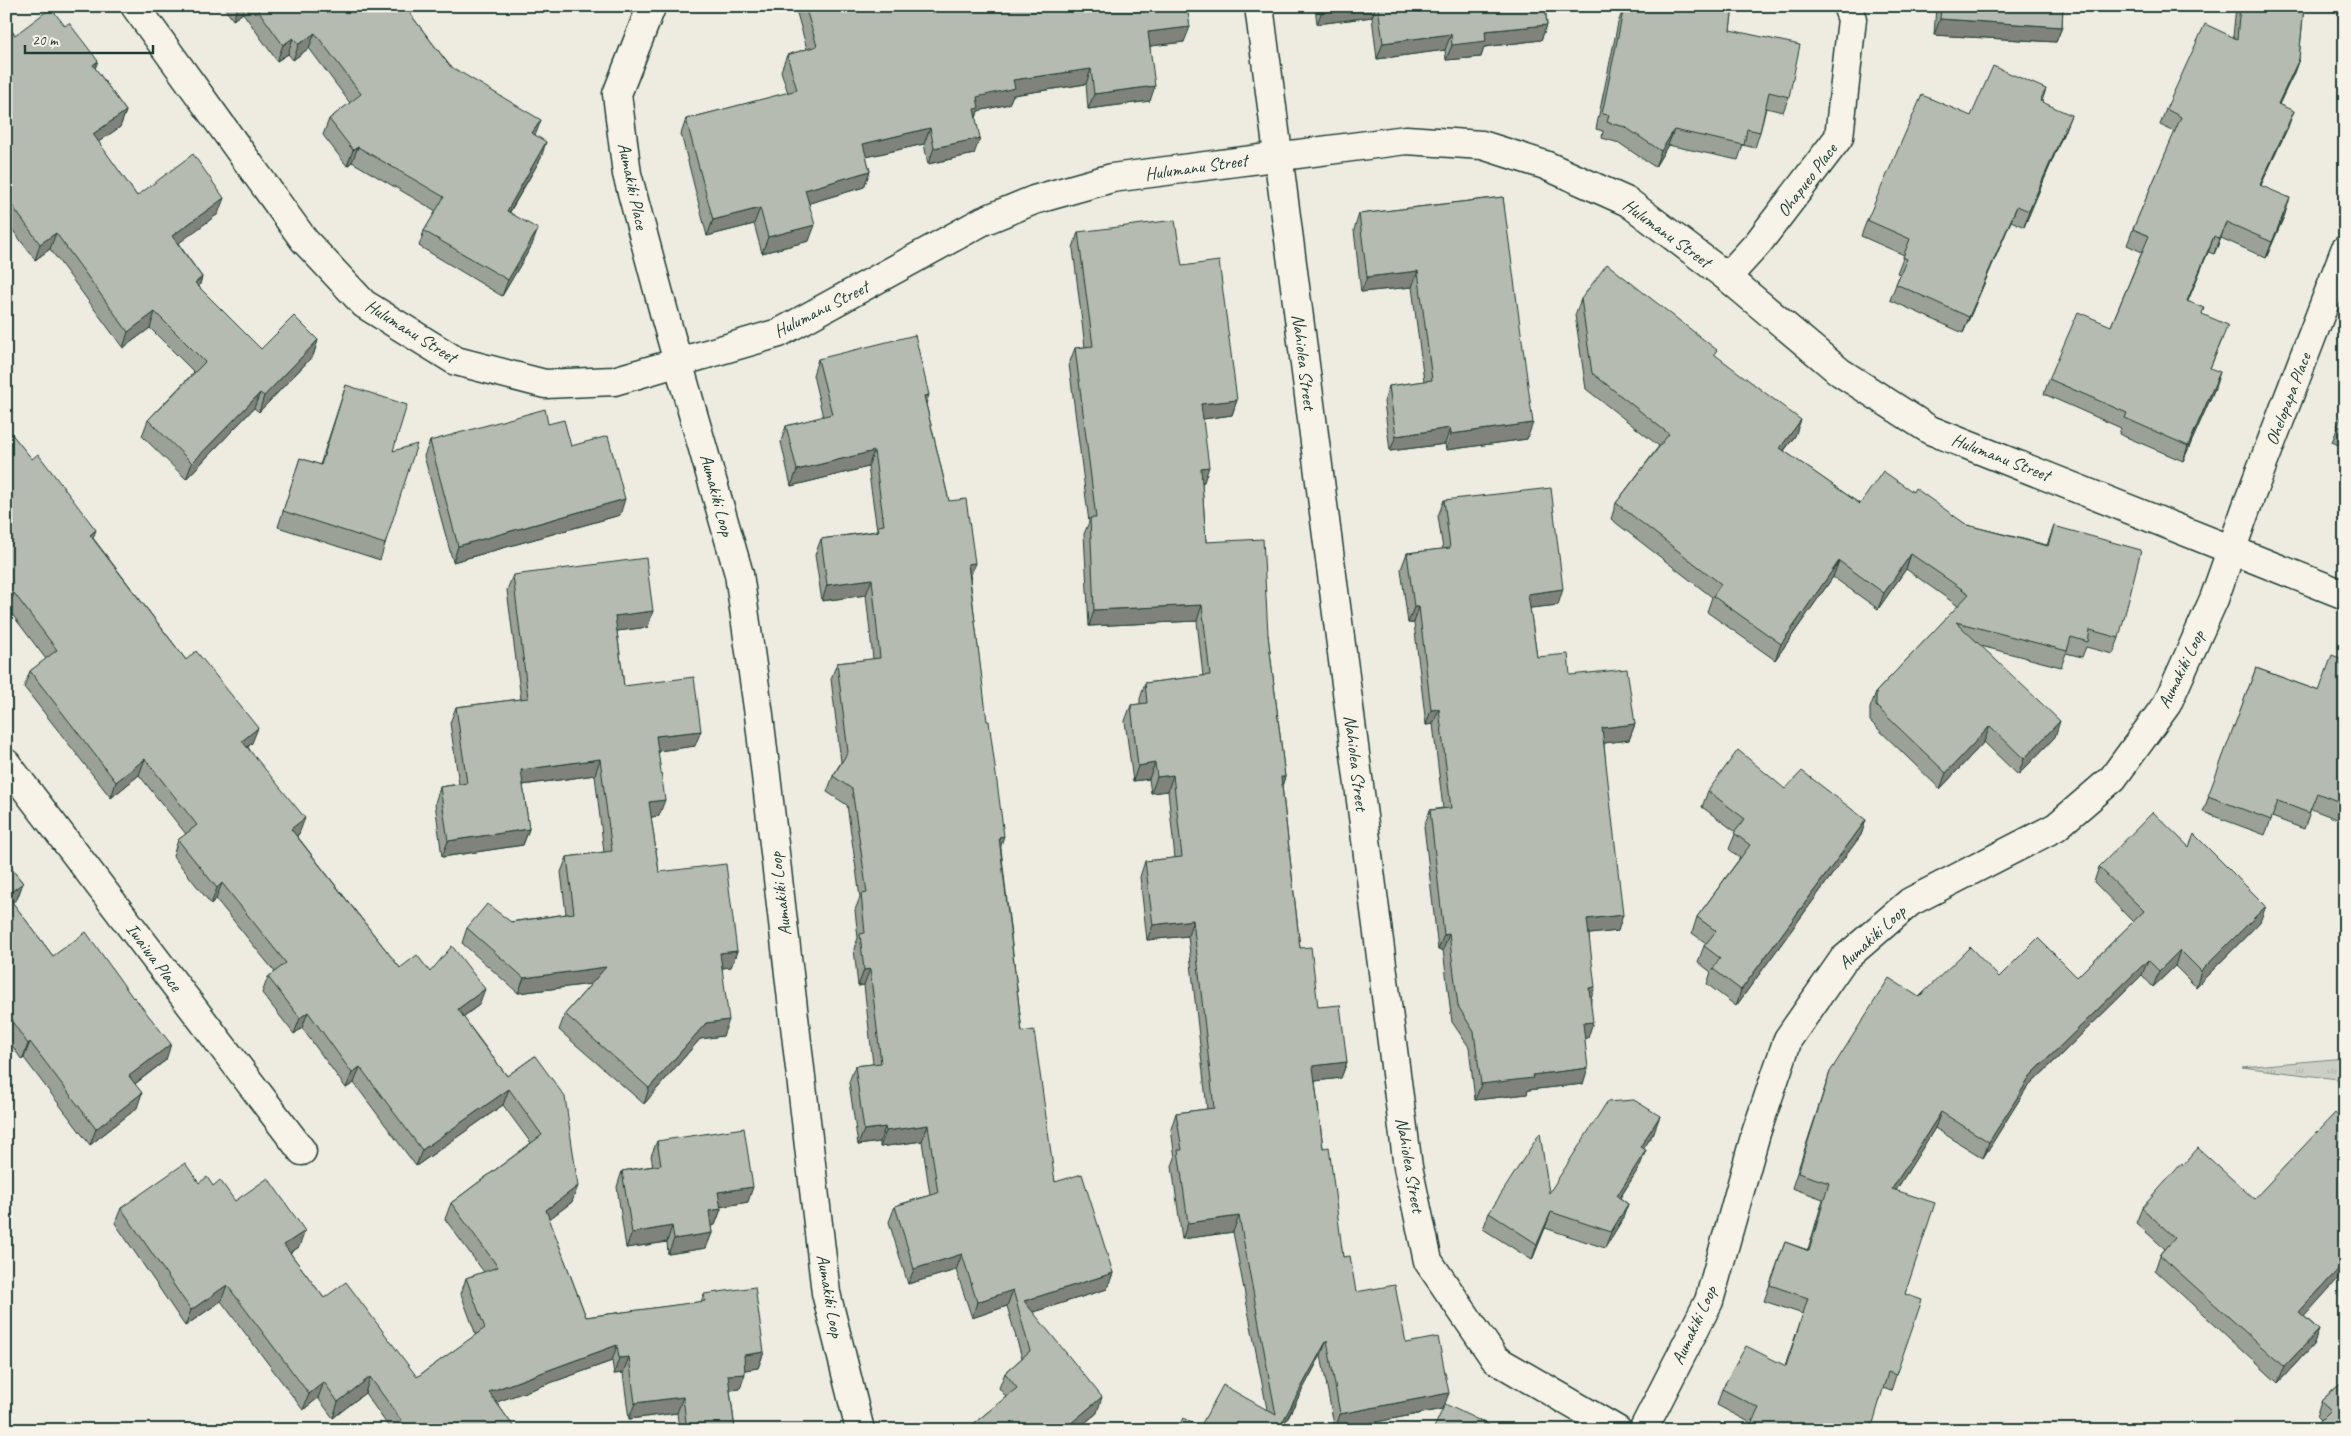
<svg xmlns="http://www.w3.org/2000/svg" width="2351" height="1436" viewBox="0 0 2351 1436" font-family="Caveat,sans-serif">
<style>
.grass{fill:url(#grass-tufts);stroke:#76867c}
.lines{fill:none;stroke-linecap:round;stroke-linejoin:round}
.street-casing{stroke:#1f3d34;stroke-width:31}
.street{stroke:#f7f3e8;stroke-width:28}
.wall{fill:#9ca197;stroke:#1f3d34}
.shaded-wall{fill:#7f837b;stroke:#1f3d34}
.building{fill:#b5bbb0;stroke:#1f3d34}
.labels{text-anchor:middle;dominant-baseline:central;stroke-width:4;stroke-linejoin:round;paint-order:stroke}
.street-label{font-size:18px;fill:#1f3d34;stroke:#f7f3e8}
</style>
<defs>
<pattern id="grass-tufts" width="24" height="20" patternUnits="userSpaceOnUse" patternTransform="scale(1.25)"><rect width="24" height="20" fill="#cccfc4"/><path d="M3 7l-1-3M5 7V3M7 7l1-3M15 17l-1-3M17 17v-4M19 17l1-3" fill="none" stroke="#afb3a9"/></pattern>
</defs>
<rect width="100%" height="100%" fill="#eeece1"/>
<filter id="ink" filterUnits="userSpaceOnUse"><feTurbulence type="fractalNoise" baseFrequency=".02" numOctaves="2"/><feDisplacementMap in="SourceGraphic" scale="10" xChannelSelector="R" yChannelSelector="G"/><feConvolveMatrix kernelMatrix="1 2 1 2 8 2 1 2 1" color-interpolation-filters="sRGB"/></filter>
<g filter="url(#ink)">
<!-- grass -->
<path class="grass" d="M2345 1058V1080L2242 1067Z"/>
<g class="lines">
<!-- street casing -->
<g class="street-casing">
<g id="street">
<path d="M135 6 304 240 364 304 456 361 545 384 614 381 779 333 983 221 1034 200 1112 178 1406 140 1482 145 1545 165 1628 202 1727 277 1840 372 1930 430 2345 595"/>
<path d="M1259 6 1408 1167 1428 1261 1495 1359 1617 1430"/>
<path d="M650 10 617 94 627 174 666 320 739 574 759 715 826 1293 860 1430"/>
<path d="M1727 277 1758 243 1839 137 1852 19 1847 6"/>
<path d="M6 763 302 1151"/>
<path d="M1643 1430 1709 1301 1756 1133 1788 1039 1843 960 1910 902 2056 827 2113 778 2167 704 2214 599 2248 503 2345 250"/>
</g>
</g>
<!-- street -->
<use href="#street" class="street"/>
</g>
<!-- wall -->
<g class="wall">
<path d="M223 6H404L450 66 535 135 541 158 510 212 532 245 502 296 419 246 424 231 436 211 352 162 347 166 323 135 329 119 350 103 309 48 293 60 288 54 277 61 243 13 233 20Z"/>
<path d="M795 6H1187L1184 42 1150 46V101L1088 109 1086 84 1013 95 1009 104 978 111 976 118 974 154 928 164 924 144 866 157 870 171 864 187 809 203V241L762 253 754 224 707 236 681 134 686 119 788 93 781 71 787 55 807 49Z"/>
<path d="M1315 6H1545L1547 25 1541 40 1484 47 1481 57 1446 60 1445 50 1377 59 1372 17 1317 24Z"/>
<path d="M1630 6H1733L1730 30 1789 97 1783 112 1766 108 1760 132 1755 148 1743 145 1738 160 1668 145 1655 167 1619 143 1602 138 1603 131 1596 129 1618 23 1624 7 1629 8Z"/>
<path d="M1936 6H2063L2062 27 2056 42 1934 35Z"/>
<path d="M2236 6H2304L2299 59 2293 75 2279 104 2288 127 2261 185 2285 214 2266 258 2221 238 2214 254 2208 252 2188 301 2202 314 2222 340 2210 368 2215 388 2183 461 2119 434 2121 428 2044 394 2049 379 2111 326 2142 252 2127 245 2133 229 2175 132 2160 125 2166 109 2233 37Z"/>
<path d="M2322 6H2345V14L2321 9Z"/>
<path d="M6 24 15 35 95 68 126 111 120 127 98 142 137 196 218 214 178 243 202 277 199 287 261 349 318 340 313 356 259 412 254 408 186 479 142 436 148 420 194 372 150 328 123 348 50 249 35 260 6 221Z"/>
<path d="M2046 89 2042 101 2065 130 2024 227 2011 221 1963 333 1890 300 1900 274 1897 273 1904 255 1861 236 1867 220 1971 116Z"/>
<path d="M1503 197 1527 439 1446 450 1445 444 1390 451 1384 402 1389 386 1424 381 1412 287 1361 292 1354 230 1359 214Z"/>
<path d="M1078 232 1182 266 1237 400 1232 415 1203 419 1204 482 1202 483 1206 542 1268 635 1285 777 1282 785 1300 948 1318 1007 1347 1062 1341 1078 1315 1081 1323 1148 1343 1257 1356 1292 1406 1343 1443 1409 1335 1430 1321 1355 1281 1430H1177L1200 1427 1267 1409 1233 1232 1182 1239 1172 1166 1175 1158 1171 1129 1176 1113 1207 1109 1188 936 1147 940 1140 877 1145 861 1175 858 1168 791 1151 793 1149 779 1133 781 1125 721 1131 705 1140 704V699L1145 683 1203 676 1197 621 1089 626 1084 534 1089 522 1069 364 1075 348 1085 347 1073 248Z"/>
<path d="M1581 299 1715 355 1795 436 1784 451 1860 504 1913 492 1967 525 2047 545 2054 526 2119 638 2113 654 2086 647 2082 657 2066 653 2061 667 1981 646 2055 737 2018 775 1984 742 1940 789 1870 721V708L1876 692 1958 606 1906 569 1878 609 1833 577 1775 660 1707 612 1712 597 1611 519 1616 503 1659 446 1586 389 1575 315Z"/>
<path d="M818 359 926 404 949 501 970 578 1022 1032 1055 1182 1113 1273 1107 1289 1033 1312 1097 1413 1076 1430H966L1006 1397 999 1388 1005 1373 1022 1358 1007 1306 972 1318 956 1270 908 1284 889 1222 895 1206 930 1195 922 1141 880 1147V1142L858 1145 849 1082 855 1066 873 1064 864 985 858 986 854 949 858 938 855 910 860 897 847 805 827 792 833 776 841 762 831 679 837 663 873 659 866 595 822 601 815 555 821 539 876 531 877 530 868 467 791 486 781 442 786 426 823 417 813 375Z"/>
<path d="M346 385 393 451 385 544 380 560 278 527 300 458 320 465Z"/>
<path d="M2345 409V448L2332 442Z"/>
<path d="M548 424 571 446 620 515 453 562 424 456 430 441Z"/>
<path d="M6 427 93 538 186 660 252 743 248 747 299 834 297 836 400 968 430 972 479 1005 463 1017 507 1076 535 1056 572 1202 549 1219 586 1317 701 1302 704 1294 764 1352 758 1368 745 1370 740 1389 730 1390 735 1430H679L677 1413 629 1419 623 1373 614 1374 612 1361 496 1402 516 1430H391L365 1393 333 1418 318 1398 303 1410 221 1301 185 1326 115 1223 121 1208 199 1183 213 1186 299 1247 290 1253 324 1298 417 1377 476 1335 461 1294 466 1278 484 1272 445 1219 451 1203 531 1143 503 1105 416 1166 354 1083 346 1088 302 1028 294 1034 262 993 268 977 275 972 216 899 211 904 173 856 178 840 186 834 139 775 111 798 24 687 30 671 46 659 8 609 6 610Z"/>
<path d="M1444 500 1558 605 1530 608 1537 657 1570 675 1635 724 1629 740 1604 743 1618 931 1589 934 1591 999 1588 1038H1585L1583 1084 1528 1090 1527 1094 1475 1100 1469 1047 1452 1022 1443 950H1438L1424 826 1430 810 1443 808 1433 724 1426 725 1414 623H1408L1401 569 1407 553 1443 549 1438 516Z"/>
<path d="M513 575 648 627 617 631 624 686 695 746 658 751 659 816 651 817 659 872 737 951 731 967 722 968 723 1036 700 1039 644 1104 559 1030 565 1014 591 984 518 993 462 943 467 928 566 914 561 872 567 857 604 852 595 775 523 785 529 829 523 845 442 857 435 803 440 787 459 784 450 723 456 707 521 699 507 590Z"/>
<path d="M2345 660V822L2311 809 2304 829 2272 817 2265 835 2203 812 2256 668 2319 691Z"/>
<path d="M1785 789 1866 820 1861 835 1736 1006 1707 984 1711 972 1698 962 1704 946 1706 943 1692 933 1697 917 1740 858 1729 849 1736 832 1702 807 1708 791Z"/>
<path d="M6 862 23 883 17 899 12 902 53 956 166 1060 135 1084 137 1108 90 1145 24 1058 22 1060 6 1037Z"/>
<path d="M2099 867 2260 922 2196 987 2175 966 2153 987 2142 975 2026 1089 1983 1158 1935 1128 1896 1190 1905 1294 1896 1375 1891 1391 1883 1388 1751 1423 1717 1405 1722 1389 1785 1366 1803 1314 1764 1301 1785 1242 1808 1250 1823 1199 1792 1188 1830 1072 1919 997 1999 977H2077L2133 922 2094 882Z"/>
<path d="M1654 1132 1643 1149 1640 1166 1620 1198 1628 1204 1622 1220 1605 1248 1545 1228 1532 1260 1483 1229 1489 1213 1549 1193Z"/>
<path d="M657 1141 748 1202 720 1207 721 1209 715 1225 711 1226 712 1233 706 1248 668 1254 667 1242 626 1248 617 1187 622 1171 653 1166 651 1156Z"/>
<path d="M2183 1165 2254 1199 2345 1271 2304 1316 2319 1330 2313 1345 2278 1383 2155 1270 2160 1255 2165 1249 2136 1223 2142 1208Z"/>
<path d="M2345 1380V1430L2320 1421 2316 1417 2321 1401Z"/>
</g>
<!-- shaded-wall -->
<g class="shaded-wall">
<path d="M238 6H245L243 13 233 20Z"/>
<path d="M1335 6H1376L1372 17 1317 24 1323 8Z"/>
<path d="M1940 19 2062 27 2056 42 1934 35Z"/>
<path d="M1547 25 1541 40 1484 47 1481 57 1446 60 1452 45 1485 31Z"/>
<path d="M1190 27 1184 42 1143 47 1148 32Z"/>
<path d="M315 33 309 48 293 60 299 44Z"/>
<path d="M1451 34 1445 50 1377 59 1383 43Z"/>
<path d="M293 38 288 54 277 61 283 45Z"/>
<path d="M2299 59 2293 75 2272 119 2278 104Z"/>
<path d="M98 61 92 77 93 65Z"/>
<path d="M1091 69 1086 84 1013 95 1009 104 978 111 974 124H968L977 97 1013 80Z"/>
<path d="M1155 86 1150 101 1088 109 1094 94Z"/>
<path d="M126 111 120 127 87 150 93 134Z"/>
<path d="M2294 111 2288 127 2254 200 2260 185Z"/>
<path d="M2071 115 2065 130 2024 227 2029 211Z"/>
<path d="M541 120 535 136 532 133Z"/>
<path d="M930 128 924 144 857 159 863 144Z"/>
<path d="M1674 130 1668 145 1655 167 1661 151Z"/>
<path d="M980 138 974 154 928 164 934 148Z"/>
<path d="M546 142 541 158 501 226 507 211Z"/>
<path d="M358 147 352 162 347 166 353 150Z"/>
<path d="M870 171 864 187 800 206 805 190Z"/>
<path d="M224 198 218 214 167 252 172 236Z"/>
<path d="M2290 198 2285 214 2266 258 2272 242Z"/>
<path d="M2017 206 2011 221 1963 333 1969 317Z"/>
<path d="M760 208 754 224 707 236 713 220Z"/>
<path d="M2226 222 2221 238 2214 254 2219 239Z"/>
<path d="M815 225 809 241 762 253 768 237Z"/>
<path d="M538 229 532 245 502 296 508 280Z"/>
<path d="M56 233 50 249 35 260 40 244Z"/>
<path d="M2214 236 2208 252 2181 316 2187 301Z"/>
<path d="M1418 271 1412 287 1361 292 1367 277Z"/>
<path d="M202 277 197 293 195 283Z"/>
<path d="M155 312 150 328 123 348 128 332Z"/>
<path d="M318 340 313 356 259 412 264 396Z"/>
<path d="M2220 372 2215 388 2183 461 2188 446Z"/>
<path d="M260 393 254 408 186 479 192 463Z"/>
<path d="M929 395 924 410V396Z"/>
<path d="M1237 400 1232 415 1196 420 1201 404Z"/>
<path d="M1801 420 1795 436 1774 463 1780 448Z"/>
<path d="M1533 423 1527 439 1446 450 1451 434Z"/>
<path d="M1450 428 1445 444 1390 451 1396 436Z"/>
<path d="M874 451 868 467 791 486 797 470Z"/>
<path d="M1209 467 1204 482 1195 483 1201 468Z"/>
<path d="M625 499 620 515 453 562 458 546Z"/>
<path d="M96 530 90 546V535Z"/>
<path d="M1911 554 1906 569 1878 609 1884 593Z"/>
<path d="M1839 561 1833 577 1775 660 1781 644Z"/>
<path d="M975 563 970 579 968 564Z"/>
<path d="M872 579 866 595 822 601 827 585Z"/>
<path d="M1563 589 1558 605 1522 609 1528 594Z"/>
<path d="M14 593 8 609 6 610V599Z"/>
<path d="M1202 605 1197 621 1089 626 1094 610Z"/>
<path d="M1414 607H1419L1414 623H1408Z"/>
<path d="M653 611 648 627 610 632 615 616Z"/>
<path d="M1439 709 1433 724 1426 725 1431 710Z"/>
<path d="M2060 721 2055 737 2018 775 2024 759Z"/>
<path d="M1635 724 1629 740 1596 744 1602 728Z"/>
<path d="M1990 726 1984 742 1940 789 1946 773Z"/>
<path d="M258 728 252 743 236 756 242 741Z"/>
<path d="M701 731 695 746 651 752 656 736Z"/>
<path d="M145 759 139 775 111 798 116 782Z"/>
<path d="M600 759 595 775 515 786 521 770Z"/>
<path d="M1155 763 1149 779 1133 781 1138 766Z"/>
<path d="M1173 775 1168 791 1151 793 1157 777Z"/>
<path d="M1281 777H1285L1280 792Z"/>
<path d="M665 800 659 816 644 818 649 802Z"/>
<path d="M305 818 299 834 286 845 291 829Z"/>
<path d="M1866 820 1861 835 1736 1006 1741 990Z"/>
<path d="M529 829 523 845 442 857 448 841Z"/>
<path d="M1004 836 999 852V837Z"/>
<path d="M23 883 17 899 6 907 7 895Z"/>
<path d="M222 883 216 899 211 904 217 888Z"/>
<path d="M2266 906 2260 922 2196 987 2201 971Z"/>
<path d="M1623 915 1618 931 1581 935 1587 919Z"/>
<path d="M1193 920 1188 936 1147 940 1153 925Z"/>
<path d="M1449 934 1443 950H1438L1444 935Z"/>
<path d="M2180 950 2175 966 2153 987 2159 971Z"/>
<path d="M737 951 731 967 714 969 720 953Z"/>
<path d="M2148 960 2142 975 2026 1089 1983 1158 1989 1142 2032 1074Z"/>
<path d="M606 967 600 983 518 993 524 978Z"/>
<path d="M870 969 864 985 858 986 864 970Z"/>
<path d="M1595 987 1589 1003V988Z"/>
<path d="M485 989 479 1005 452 1025 458 1009Z"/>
<path d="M308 1012 302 1028 294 1034 300 1018Z"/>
<path d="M729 1020 723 1036 700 1039 644 1104 649 1088 706 1023Z"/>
<path d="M1593 1022 1588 1038 1577 1039 1583 1023Z"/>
<path d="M30 1042 24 1058 22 1060 28 1044Z"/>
<path d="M171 1044 166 1060 124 1092 129 1076Z"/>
<path d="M1347 1062 1341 1078 1307 1082 1313 1066Z"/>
<path d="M360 1067 354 1083 346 1088 352 1073Z"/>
<path d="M1588 1068 1583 1084 1528 1090 1527 1094 1475 1100 1481 1084 1532 1075Z"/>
<path d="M509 1089 503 1105 416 1166 422 1150Z"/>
<path d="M142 1093 137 1108 90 1145 96 1129Z"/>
<path d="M1941 1112 1935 1128 1887 1205 1892 1189Z"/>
<path d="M1660 1116 1654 1132 1635 1163 1640 1147Z"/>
<path d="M928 1125 922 1141 880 1147 886 1131Z"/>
<path d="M885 1127 880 1142 858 1145 864 1130Z"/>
<path d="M1646 1150 1640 1166 1611 1212 1617 1196Z"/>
<path d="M578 1186 572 1202 540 1226 546 1210Z"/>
<path d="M753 1187 748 1202 713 1208 718 1192Z"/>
<path d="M1628 1204 1622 1220 1605 1248 1611 1232Z"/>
<path d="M721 1209 715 1225 703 1227 709 1211Z"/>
<path d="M1551 1212 1545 1228 1532 1260 1537 1244Z"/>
<path d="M1239 1216 1233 1232 1182 1239 1188 1223Z"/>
<path d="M672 1226 667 1242 626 1248 632 1233Z"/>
<path d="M305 1231 299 1247 278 1261 284 1245Z"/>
<path d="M712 1233 706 1248 668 1254 674 1239Z"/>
<path d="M962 1254 956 1270 908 1284 914 1269Z"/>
<path d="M2345 1262V1271L2294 1328 2299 1312Z"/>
<path d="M1113 1273 1107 1289 1020 1316 1024 1301Z"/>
<path d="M227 1285 221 1301 185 1326 191 1310Z"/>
<path d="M1013 1290 1007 1306 972 1318 977 1302Z"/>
<path d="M2319 1330 2313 1345 2278 1383 2284 1367Z"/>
<path d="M1327 1340 1321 1355 1281 1430H1278Z"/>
<path d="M617 1345 612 1361 483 1407 489 1392Z"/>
<path d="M764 1352 758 1368 738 1371 744 1355Z"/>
<path d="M629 1357 623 1373 614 1374 619 1358Z"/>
<path d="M745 1374 740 1389 722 1391 728 1375Z"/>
<path d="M370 1377 365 1393 333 1418 338 1402Z"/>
<path d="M324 1382 318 1398 303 1410 309 1394Z"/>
<path d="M1449 1393 1443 1409 1335 1430 1340 1414Z"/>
<path d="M683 1397 677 1413 629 1419 635 1403Z"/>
<path d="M1102 1397 1097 1413 1076 1430H1063Z"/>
</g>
<!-- building -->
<g class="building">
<path d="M255 6H404L450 66 541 120 532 133 546 142 507 211 538 229 508 280 424 231 444 197 358 147 353 150 329 119 361 94 315 33 299 44 293 38 283 45Z"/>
<path d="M805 6H1187L1190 27 1148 32 1155 86 1094 94 1091 69 1013 80 1015 88 977 97 979 108 974 109 980 138 934 148 930 128 863 144 870 171 805 190 815 225 768 237 760 208 713 220 686 119 797 90 787 55 817 46Z"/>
<path d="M1322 6H1335L1323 8Z"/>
<path d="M1378 6H1545L1547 25 1485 31 1486 41 1452 45 1451 34 1383 43Z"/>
<path d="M1634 6H1733L1730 30 1800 45 1789 97 1769 92 1760 132 1747 129 1744 145 1674 130 1661 151 1625 127 1607 122 1609 115 1602 114 1624 7 1634 9Z"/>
<path d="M1941 6H2063L2062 27 1940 19Z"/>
<path d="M2240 6H2304L2299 59 2278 104 2294 111 2260 185 2290 198 2272 242 2226 222 2219 239 2214 236 2187 301 2204 308 2202 314 2228 325 2210 368 2220 372 2188 446 2125 418 2127 413 2049 379 2078 312 2111 326 2149 236 2133 229 2181 117 2166 109 2205 24 2237 39Z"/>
<path d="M51 8 65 26 69 23 98 61 93 65 126 111 93 134 137 196 193 154 224 198 172 236 202 277 195 283 261 349 294 316 318 340 264 396 260 393 192 463 148 420 205 362 155 312 128 332 56 233 40 244 6 197V24L15 35Z"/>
<path d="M1993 66 2046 89 2040 101 2071 115 2029 211 2017 206 1969 317 1896 284 1907 259 1903 257 1910 239 1867 220 1922 95 1971 116Z"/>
<path d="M1503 197 1533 423 1451 434 1450 428 1396 436 1389 386 1432 380 1418 271 1367 277 1359 214Z"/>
<path d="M1175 220 1182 266 1219 261 1237 400 1201 404 1209 467 1201 468 1206 542 1263 539 1268 635 1285 777H1281L1300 948 1311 947 1318 1007 1340 1005 1347 1062 1313 1066 1323 1148 1329 1147 1343 1257 1350 1256 1356 1292 1395 1285 1406 1343 1438 1337 1449 1393 1340 1414 1327 1340 1278 1430H1177L1183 1418 1200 1427 1223 1385 1276 1415 1239 1216 1188 1223 1178 1150H1182L1176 1113 1214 1108 1193 920 1153 925 1145 861 1182 857 1173 775 1157 777 1155 763 1138 766 1131 705 1147 703 1145 683 1210 675 1202 605 1094 610 1090 518H1096L1075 348 1093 346 1078 232Z"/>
<path d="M1607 264 1717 350 1714 354 1801 420 1780 448 1860 504 1883 471 1913 492 1915 488 1967 525 2048 546 2054 526 2141 550 2119 638 2090 630 2088 642 2071 637 2067 651 1956 622 2060 721 2024 759 1990 726 1946 773 1876 706V692L1969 594 1911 554 1884 593 1839 561 1781 644 1713 596 1721 584 1616 503 1669 434 1592 373 1581 299Z"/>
<path d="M915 335 929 395 924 396 949 501 966 499 975 563 968 564 987 721H989L1004 836 999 837 1022 1032 1034 1030 1055 1182 1082 1174 1113 1273 1024 1301 1102 1397 1063 1430H966L1017 1388 1005 1373 1030 1351 1013 1290 977 1302 962 1254 914 1269 895 1206 938 1193 928 1125 886 1131 885 1127 864 1130 855 1066 881 1063 870 969 864 970 860 934 865 933 861 894 867 893 852 789 833 776 848 752 837 663 880 658 872 579 827 585 821 539 879 531 878 526 884 525 874 451 797 470 786 426 832 414 818 359Z"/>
<path d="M346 385 407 405 393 451 417 444 385 544 283 511 300 458 321 465Z"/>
<path d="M545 409 548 424 564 420 571 446 608 436 625 499 458 546 430 441Z"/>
<path d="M2345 409V429L2337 426Z"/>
<path d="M6 427 32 459 38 454 96 530 90 535 186 660 196 651 258 728 242 741 305 818 291 829 400 968 417 955 430 972 452 946 485 989 458 1009 478 1038 507 1076 535 1056 565 1097 578 1186 546 1210 586 1317 705 1301 704 1294 755 1287 764 1352 744 1355 745 1374 728 1375 735 1430H687L683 1397 635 1403 629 1357 619 1358 617 1345 489 1392 516 1430H408L370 1377 338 1402 324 1382 309 1394 227 1285 191 1310 121 1208 185 1163 199 1183 207 1177 213 1186 220 1180 235 1201 268 1178 305 1231 284 1245 324 1298 346 1282 417 1377 485 1328 466 1278 498 1267 451 1203 542 1135 509 1089 422 1150 360 1067 352 1073 308 1012 300 1018 268 977 286 963 222 883 217 888 178 840 197 825 145 759 116 782 30 671 57 650 14 593 6 599Z"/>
<path d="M1551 488 1563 589 1528 594 1537 657 1568 654 1570 675 1627 669 1635 724 1602 728 1623 915 1587 919 1595 987 1589 988 1593 1022 1583 1023 1588 1068 1532 1075 1533 1078 1481 1084 1474 1032 1458 1006 1449 934 1444 935 1430 810 1451 808 1439 709 1431 710 1419 607H1414L1407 553 1450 548 1444 500Z"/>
<path d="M646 558 653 611 615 616 624 686 694 677 701 731 656 736 665 800 649 802 659 872 726 864 737 951 720 953 729 1020 706 1023 649 1088 565 1014 606 967 524 978 467 928 487 904 511 922 574 913 567 857 612 851 600 759 521 770 529 829 448 841 440 787 467 783 456 707 528 698 513 575Z"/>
<path d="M2332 655 2345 660V804L2317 793 2309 813 2278 801 2271 820 2208 796 2256 668 2319 691Z"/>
<path d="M1738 750 1785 789 1802 771 1866 820 1741 990 1713 969 1720 958 1704 946 1716 931 1697 917 1750 845 1734 833 1745 819 1708 791Z"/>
<path d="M2153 812 2189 847 2194 834 2266 906 2201 971 2180 950 2159 971 2148 960 2032 1074 1989 1142 1941 1112 1892 1189 1935 1203 1905 1294 1922 1300 1896 1375 1888 1372 1871 1430H1748L1759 1408 1722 1389 1746 1346 1786 1366 1808 1298 1770 1285 1785 1242 1809 1251 1829 1183 1798 1173 1830 1072 1889 978 1919 997 1970 947 1999 977 2038 938 2077 977 2144 911 2099 867Z"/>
<path d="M6 862 23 883 7 895 53 956 86 932 133 998 134 997 171 1044 129 1076 142 1093 96 1129 30 1042 28 1044 6 1013Z"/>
<path d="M1634 1100 1660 1116 1640 1147 1646 1150 1617 1196 1628 1204 1611 1232 1551 1212 1537 1244 1489 1213 1540 1133 1549 1193 1607 1102Z"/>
<path d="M2335 1113 2345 1122V1262L2299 1312 2319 1330 2284 1367 2160 1255 2175 1238 2142 1208 2182 1163 2183 1165 2198 1148 2254 1199Z"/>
<path d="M744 1128 753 1187 718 1192 721 1209 709 1211 712 1233 674 1239 672 1226 632 1233 622 1171 661 1165 657 1141Z"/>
<path d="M2345 1380V1430H2311L2331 1410 2321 1401Z"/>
<path d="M1445 1404 1493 1427 1492 1430H1433Z"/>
</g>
</g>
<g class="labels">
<!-- street labels -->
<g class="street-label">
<text transform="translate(1196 167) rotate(-8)">Hulumanu Street</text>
<text transform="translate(1807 180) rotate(-53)">Ohapueo Place</text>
<text transform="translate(633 186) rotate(78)">Aumakiki Place</text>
<text transform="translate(1667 233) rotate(36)">Hulumanu Street</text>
<text transform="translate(821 309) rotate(-27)">Hulumanu Street</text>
<text transform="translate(411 331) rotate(32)">Hulumanu Street</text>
<text transform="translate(1304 362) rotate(83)">Nahiolea Street</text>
<text transform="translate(2288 399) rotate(-69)">Ohelopapa Place</text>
<text transform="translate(2001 457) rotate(21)">Hulumanu Street</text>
<text transform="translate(717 495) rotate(75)">Aumakiki Loop</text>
<text transform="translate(2181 669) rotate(-64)">Aumakiki Loop</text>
<text transform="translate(1356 763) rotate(83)">Nahiolea Street</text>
<text transform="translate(780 894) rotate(-97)">Aumakiki Loop</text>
<text transform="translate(1872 937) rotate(-43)">Aumakiki Loop</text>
<text transform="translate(154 957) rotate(53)">Iwaiwa Place</text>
<text transform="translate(1410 1165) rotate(80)">Nahiolea Street</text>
<text transform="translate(830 1296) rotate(80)">Aumakiki Loop</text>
<text transform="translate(1694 1325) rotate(-65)">Aumakiki Loop</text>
</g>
</g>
<!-- margin -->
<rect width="2351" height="1436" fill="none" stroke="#f7f3e8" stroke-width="25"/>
<rect x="12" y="12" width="2326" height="1411" fill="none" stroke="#1f3d34" stroke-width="2" filter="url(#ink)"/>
<!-- scale -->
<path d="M25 45v8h128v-8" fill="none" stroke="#1f3d34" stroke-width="2.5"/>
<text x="32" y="45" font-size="15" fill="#1f3d34" stroke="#f7f3e8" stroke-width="4" paint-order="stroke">20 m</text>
</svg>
